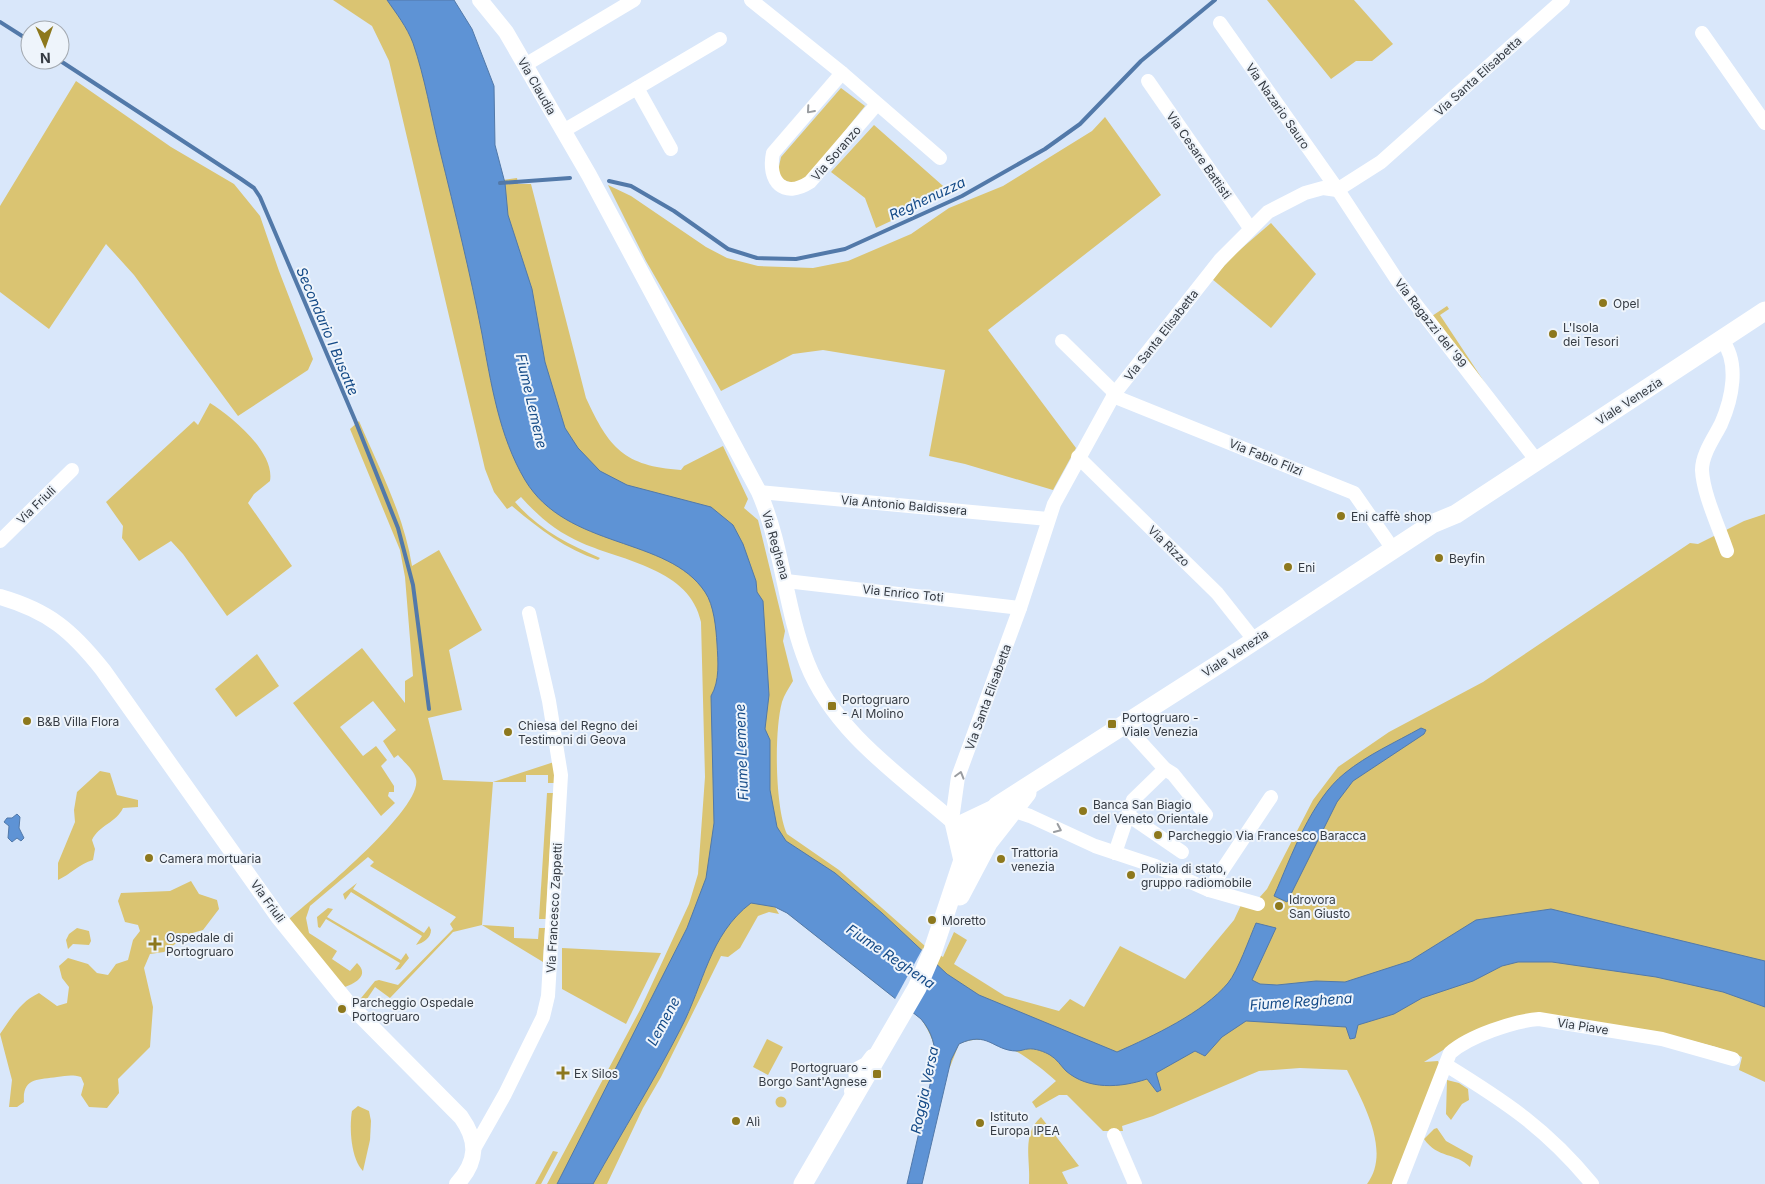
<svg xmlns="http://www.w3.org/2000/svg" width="1765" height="1184" viewBox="0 0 1765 1184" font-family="Inter,sans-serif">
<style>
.green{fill:#dac472}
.water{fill:#5e93d5;stroke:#5279a9}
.pier{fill:#d9e7fa}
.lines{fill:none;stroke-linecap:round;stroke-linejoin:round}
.stream{stroke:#5279a9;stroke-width:4}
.minor{stroke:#fff;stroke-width:14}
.tertiary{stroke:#fff;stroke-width:16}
.secondary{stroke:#fff;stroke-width:19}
.oneway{stroke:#9a9da1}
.poi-dot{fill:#8d781d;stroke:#eef4fb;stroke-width:2}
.labels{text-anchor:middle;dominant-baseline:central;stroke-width:4;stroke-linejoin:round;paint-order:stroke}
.street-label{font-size:12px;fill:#353b43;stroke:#eef4fb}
.poi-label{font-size:12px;fill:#353b43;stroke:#eef4fb;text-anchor:start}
.water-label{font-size:14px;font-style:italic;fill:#144a87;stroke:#eef4fb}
</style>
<rect width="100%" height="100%" fill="#d9e7fa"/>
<!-- green -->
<g class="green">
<path d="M333 0H439L489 182 517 178 518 184H531L586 398C609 448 624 466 681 470L684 466 723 446 748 499 744 508 758 520 785 631 783 641 793 681C789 688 784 695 782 702 774 731 775 808 787 834L839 870 925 946 943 957 954 932 967 940 954 964 1005 996 1059 1011 1070 999 1084 1007 1120 946 1185 979 1234 920 1241 905 1251 907 1267 889 1313 800 1338 767 1389 732 1483 682 1690 543 1698 544 1744 521 1765 514V1082L1739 1070 1742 1057 1716 1047 1681 1038 1543 1014 1459 1040 1424 1062 1438 1061 1440 1066 1394 1184H1367C1392 1151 1362 1101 1347 1070L1300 1068 1259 1071 1153 1116 1122 1126 1123 1131H1103L1067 1095H1059L1036 1108 1032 1102 1056 1081C1032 1060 992 1028 959 1044L950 1067 936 1063C936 1046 931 1034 921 1019L787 913 775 906H769L775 907 779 914 769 912 758 916 740 948 728 957 721 956 661 1077 643 1108 607 1184H547L640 1010 689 904 698 874 705 777 701 622C690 569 623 561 582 543 557 532 539 517 521 497L515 502C538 529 568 544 600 558L598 560C565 549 538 528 512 506L507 509 494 492 485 469 389 61 372 26Z"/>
<path d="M1267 0H1354L1393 44 1372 61H1356L1331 79Z"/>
<path d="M76 81 171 147 234 184 260 216 279 271 313 359 308 370 238 416 134 275 106 244 49 329 0 292V206Z"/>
<path d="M841 88 865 106 806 179 798 185 781 179 778 171 781 157Z"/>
<path d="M1105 117 1161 195 988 330 1076 448 1053 490 965 464 929 456 945 370 823 350 793 354 721 391 646 261 608 185 631 196 706 247 727 258 758 266 813 268 848 261 911 234 949 208 1003 186 1092 131Z"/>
<path d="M874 125 951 193 876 228 865 198 831 172Z"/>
<path d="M1271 223 1316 274 1271 328 1212 279 1235 254Z"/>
<path d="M1447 306 1449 309 1440 315 1487 386 1432 316Z"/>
<path d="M210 403C232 417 275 452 270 481L254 494 248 503 292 566 227 616 183 554 171 541 139 561 122 538 123 526 106 502 194 421 198 425Z"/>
<path d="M359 421C379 468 404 515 412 566L439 550 482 630 449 650 462 710 428 718 443 780 493 782 554 762V783H548V775H526V782H493L482 925 514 927V938L538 939 539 928H545L543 962 482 925 453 932 390 998 375 987 359 1011 357 1003 375 981 379 980 398 985 453 929 450 924 456 917 370 866 374 862 368 857 310 906 306 918 309 933 337 951 332 959 350 971 357 963C371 976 353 985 341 988L289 919C313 898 423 809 416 779 414 770 404 762 398 755L394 758 383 741 396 730 373 701 340 727 363 756 376 746 387 760 381 766 394 786V792H389L388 796 395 803 381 816 293 703 362 648 405 703V681L413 676 405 577 400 550 350 429Z"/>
<path d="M257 654 279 686 236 717 215 689Z"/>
<path d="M100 771 110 773 117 795 138 800V807L123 808C116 823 99 825 92 840L95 849 93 860C79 864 71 874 58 880V863L75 822 74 810 77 792Z"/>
<path d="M547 793H553L546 919H539Z"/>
<path d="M191 881 199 894 217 900 219 909 203 930 189 934 164 952 150 954 144 968 153 1007 150 1047 118 1079 119 1093 107 1108 89 1107 81 1095 84 1084 81 1077C71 1074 66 1076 57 1077 39 1080 22 1077 24 1102L17 1107H9L12 1080 0 1034C12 1017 20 1002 39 993L57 1006 67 1003 69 987 62 978 59 966 68 958 88 964 97 973 108 975 116 964 128 960 133 940 140 931 138 925 125 922 118 901 121 893 170 891Z"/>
<path d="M357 883 353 889 424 933 429 926 431 930C431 938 423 943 416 945L422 936 351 892 345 900 343 894Z"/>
<path d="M328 908 333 909 327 917 401 960 406 953 409 958 400 969 395 970 400 963 326 919 320 928 318 927 317 917Z"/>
<path d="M77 928 89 931 91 941 89 945 73 944 68 949 66 940 69 934Z"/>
<path d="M562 948 661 953 626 1024 562 989Z"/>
<path d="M767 1039 783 1047 768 1075 753 1067Z"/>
<path d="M1447 1080 1459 1083 1468 1089 1469 1100 1462 1104 1451 1120 1446 1114Z"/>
<circle cx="781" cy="1102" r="5.5"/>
<path d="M358 1106 369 1111 371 1121 370 1140 363 1171C351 1159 349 1128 352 1111Z"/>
<path d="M1041 1117 1079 1166 1062 1172 1068 1184H1029C1031 1160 1021 1135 1041 1117Z"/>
<path d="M1437 1128 1446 1141 1473 1156 1470 1167C1455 1152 1438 1159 1424 1139L1434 1129Z"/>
<path d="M553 1151 558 1152 541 1184H535Z"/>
</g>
<!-- water -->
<g class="water">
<path d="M387 0H454L472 29 494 86 495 145 505 183 508 215 532 289 545 362 565 428 578 448 600 471 627 485 711 507 733 525 743 544 756 581 757 592 763 601 769 695 765 729 770 740V790L777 827 786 841 835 873 882 913 947 974 979 995 1117 1052C1153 1036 1203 1013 1228 983 1238 971 1249 939 1256 923L1276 928 1252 980 1260 984 1277 985 1316 981 1345 982 1410 961 1476 920 1551 909 1765 961V1007L1723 992 1656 977 1552 962H1518L1502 966 1473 981 1422 998 1394 1014 1358 1025 1355 1038 1350 1039 1346 1027 1246 1021 1222 1037 1205 1056 1195 1051 1156 1073 1161 1090 1157 1092 1147 1079C1120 1088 1088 1090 1066 1071 1061 1066 1057 1059 1050 1055 1045 1052 1035 1048 1028 1049 1025 1049 1021 1051 1017 1051 993 1051 988 1030 959 1044L951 1060 922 1184H907L935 1063C936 1046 932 1032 921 1019L787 913 775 907 751 903C709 935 704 984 681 1028 654 1081 622 1132 593 1184H557L687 928 706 878 714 823 711 696C720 681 718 661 717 644 716 628 714 605 705 592 668 536 567 550 525 480 499 436 491 383 482 334 470 272 455 212 440 151 431 115 425 78 413 43 407 27 396 13 387 0Z"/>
<path d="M1421 728 1426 730 1424 734 1353 781 1337 802 1287 902 1274 896C1291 857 1311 800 1345 773 1367 755 1396 742 1421 728Z"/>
<path d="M17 814 20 817 19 828 24 838 21 841 17 838 12 842 8 838 9 826 4 822 7 818H12Z"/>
</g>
<!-- pier -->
<path class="pier" d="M923 948 938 962 910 1014 894 1001Z"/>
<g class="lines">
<!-- stream -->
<g class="stream">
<path d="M0 22 30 41"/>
<path d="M59 60 241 179 254 188 260 197 355 420 398 528 413 585 429 709"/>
<path d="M609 181 631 186 674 211 728 249 757 258 796 259 845 249 962 196 1045 149 1080 124 1141 61 1215 0"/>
<path d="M500 183 570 178"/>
</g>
<!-- minor -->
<g class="minor">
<path d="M751 0 842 73 940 158"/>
<path d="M1220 23 1340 193 1397 280 1537 461"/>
<path d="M1702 33 1765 123"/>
<path d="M525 65 634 0"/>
<path d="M842 73 773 153C767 182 784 199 810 182L877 104"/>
<path d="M1148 81 1250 228"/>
<path d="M637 88 720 39"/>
<path d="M563 131 637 88 671 149"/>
<path d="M1722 340C1740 363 1732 399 1721 424 1714 438 1702 454 1702 470 1703 494 1719 527 1727 551"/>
<path d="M1062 341 1115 393"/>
<path d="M1113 396 1354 493 1393 549"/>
<path d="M1078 457 1217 593 1255 641"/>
<path d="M759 492 1048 519"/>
<path d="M0 541 72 470"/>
<path d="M786 581 1020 608"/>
<path d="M1125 725 1165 769 1173 774 1206 815"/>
<path d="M1005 808 1030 816 1095 846 1155 866 1209 890 1258 904"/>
<path d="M1128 815 1182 852"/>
<path d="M952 820 958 777 1020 608 1054 504 1115 393 1220 260 1268 212 1305 193 1323 188 1337 190 1381 162 1563 0"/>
<path d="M1115 853 1133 800 1165 769"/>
<path d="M1209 890 1271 797"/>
<path d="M1446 1065C1506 1102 1547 1129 1592 1184"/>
<path d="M851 1091 856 1080 855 1070 866 1064 872 1056"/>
<path d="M1114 1135 1135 1184"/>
<path d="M475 1147 505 1094 543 1017 548 996 561 775 549 701 529 613"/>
<path d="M1399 1184 1450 1053C1469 1036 1514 1021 1539 1019L1662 1039 1733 1059"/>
</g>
<!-- tertiary -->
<g class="tertiary">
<path d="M480 0 506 32 589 175 759 492C783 547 785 608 807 663 836 737 910 782 966 833L972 841 974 852"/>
<path d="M0 597C49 611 72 631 103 670L279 918 348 1003 461 1117C478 1141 478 1161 457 1184"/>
<path d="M952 820 962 863"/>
<path d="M957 825 997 806"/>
</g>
<!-- secondary -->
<g class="secondary">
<path d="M960 896 988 843 1027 793"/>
<path d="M803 1184 917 988 932 953 962 863 972 841 997 806 1222 662 1432 524 1456 514 1765 311"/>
</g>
</g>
<!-- one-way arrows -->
<defs><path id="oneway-chevron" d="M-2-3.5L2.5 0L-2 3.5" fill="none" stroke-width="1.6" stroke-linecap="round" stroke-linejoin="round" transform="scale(1.25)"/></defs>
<g class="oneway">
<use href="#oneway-chevron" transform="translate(810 110) rotate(131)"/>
<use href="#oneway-chevron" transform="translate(960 775) rotate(-74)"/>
<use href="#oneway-chevron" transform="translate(1058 829) rotate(25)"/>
</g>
<!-- markers -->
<g class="poi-dot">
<circle cx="1603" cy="303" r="5"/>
<circle cx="1553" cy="334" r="5"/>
<circle cx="1341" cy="516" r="5"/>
<circle cx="1439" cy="558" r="5"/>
<circle cx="1288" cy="567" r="5"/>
<rect x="827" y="701" width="10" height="10" rx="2.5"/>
<circle cx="27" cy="721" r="5"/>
<rect x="1107" y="719" width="10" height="10" rx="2.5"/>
<circle cx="508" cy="732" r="5"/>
<circle cx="1083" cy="811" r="5"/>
<circle cx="1158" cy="835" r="5"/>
<circle cx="149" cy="858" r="5"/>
<circle cx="1001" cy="859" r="5"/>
<circle cx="1131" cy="875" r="5"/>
<circle cx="1279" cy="906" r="5"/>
<circle cx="932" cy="920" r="5"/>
<path d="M152.5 936.5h5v5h5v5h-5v5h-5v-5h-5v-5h5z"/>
<circle cx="342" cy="1009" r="5"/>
<path d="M560.5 1065.5h5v5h5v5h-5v5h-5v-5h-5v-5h5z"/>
<rect x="872" y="1069" width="10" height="10" rx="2.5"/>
<circle cx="736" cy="1121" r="5"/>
<circle cx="980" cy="1123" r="5"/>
</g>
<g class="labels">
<!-- street labels -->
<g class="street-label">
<text transform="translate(1478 76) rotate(-42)">Via Santa Elisabetta</text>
<text transform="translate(537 86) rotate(60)">Via Claudia</text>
<text transform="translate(1278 106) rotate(55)">Via Nazario Sauro</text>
<text transform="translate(836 153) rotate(-49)">Via Soranzo</text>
<text transform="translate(1199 155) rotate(55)">Via Cesare Battisti</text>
<text transform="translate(1431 323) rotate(52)">Via Ragazzi del '99</text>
<text transform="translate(1161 335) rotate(-52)">Via Santa Elisabetta</text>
<text transform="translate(1629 401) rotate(-33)">Viale Venezia</text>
<text transform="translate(1266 457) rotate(22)">Via Fabio Filzi</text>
<text transform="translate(36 505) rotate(-44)">Via Friuli</text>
<text transform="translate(904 505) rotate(5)">Via Antonio Baldissera</text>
<text transform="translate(776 545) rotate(74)">Via Reghena</text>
<text transform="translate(1169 546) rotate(44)">Via Rizzo</text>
<text transform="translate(903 593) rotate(6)">Via Enrico Toti</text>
<text transform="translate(1235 653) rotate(-33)">Viale Venezia</text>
<text transform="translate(988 697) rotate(-70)">Via Santa Elisabetta</text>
<text transform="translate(268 901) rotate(54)">Via Friuli</text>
<text transform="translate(554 908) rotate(-87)">Via Francesco Zappetti</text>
<text transform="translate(1583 1026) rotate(9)">Via Piave</text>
</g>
<!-- poi labels -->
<g class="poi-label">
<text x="1613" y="303">Opel</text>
<text x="1563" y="327">L'Isola<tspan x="1563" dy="14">dei Tesori</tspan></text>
<text x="1351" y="516">Eni caffè shop</text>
<text x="1449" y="558">Beyfin</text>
<text x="1298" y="567">Eni</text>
<text x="842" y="699">Portogruaro<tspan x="842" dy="14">- Al Molino</tspan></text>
<text x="1122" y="717">Portogruaro -<tspan x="1122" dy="14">Viale Venezia</tspan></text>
<text x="37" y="721">B&amp;B Villa Flora</text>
<text x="518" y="725">Chiesa del Regno dei<tspan x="518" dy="14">Testimoni di Geova</tspan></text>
<text x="1093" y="804">Banca San Biagio<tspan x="1093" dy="14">del Veneto Orientale</tspan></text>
<text x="1168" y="835">Parcheggio Via Francesco Baracca</text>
<text x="1011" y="852">Trattoria<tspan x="1011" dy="14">venezia</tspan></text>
<text x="159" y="858">Camera mortuaria</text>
<text x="1141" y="868">Polizia di stato,<tspan x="1141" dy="14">gruppo radiomobile</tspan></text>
<text x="1289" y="899">Idrovora<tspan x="1289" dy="14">San Giusto</tspan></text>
<text x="942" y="920">Moretto</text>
<text x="166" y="937">Ospedale di<tspan x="166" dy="14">Portogruaro</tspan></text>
<text x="352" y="1002">Parcheggio Ospedale<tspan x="352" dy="14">Portogruaro</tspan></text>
<text x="867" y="1067" text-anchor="end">Portogruaro -<tspan x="867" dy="14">Borgo Sant'Agnese</tspan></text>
<text x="574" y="1073">Ex Silos</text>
<text x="990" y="1116">Istituto<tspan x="990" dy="14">Europa IPEA</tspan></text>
<text x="746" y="1121">Alì</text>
</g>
<!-- water labels -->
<g class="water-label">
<text transform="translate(927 198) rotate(-25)">Reghenuzza</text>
<text transform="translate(328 331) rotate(67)">Secondario I Busatte</text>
<text transform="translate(532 401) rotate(77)">Fiume Lemene</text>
<text transform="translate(741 752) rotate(-92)">Fiume Lemene</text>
<text transform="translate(891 956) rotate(34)">Fiume Reghena</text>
<text transform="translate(1301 1001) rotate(-4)">Fiume Reghena</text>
<text transform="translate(663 1021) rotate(-62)">Lemene</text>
<text transform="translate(924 1090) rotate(-78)">Roggia Versa</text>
</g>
</g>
<!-- north arrow -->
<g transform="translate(45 45) rotate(178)"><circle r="24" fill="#eef4fb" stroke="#a4aab1"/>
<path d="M0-4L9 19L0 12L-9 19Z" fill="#8d781d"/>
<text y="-8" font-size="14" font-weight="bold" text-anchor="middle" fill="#353b43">N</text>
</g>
</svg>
